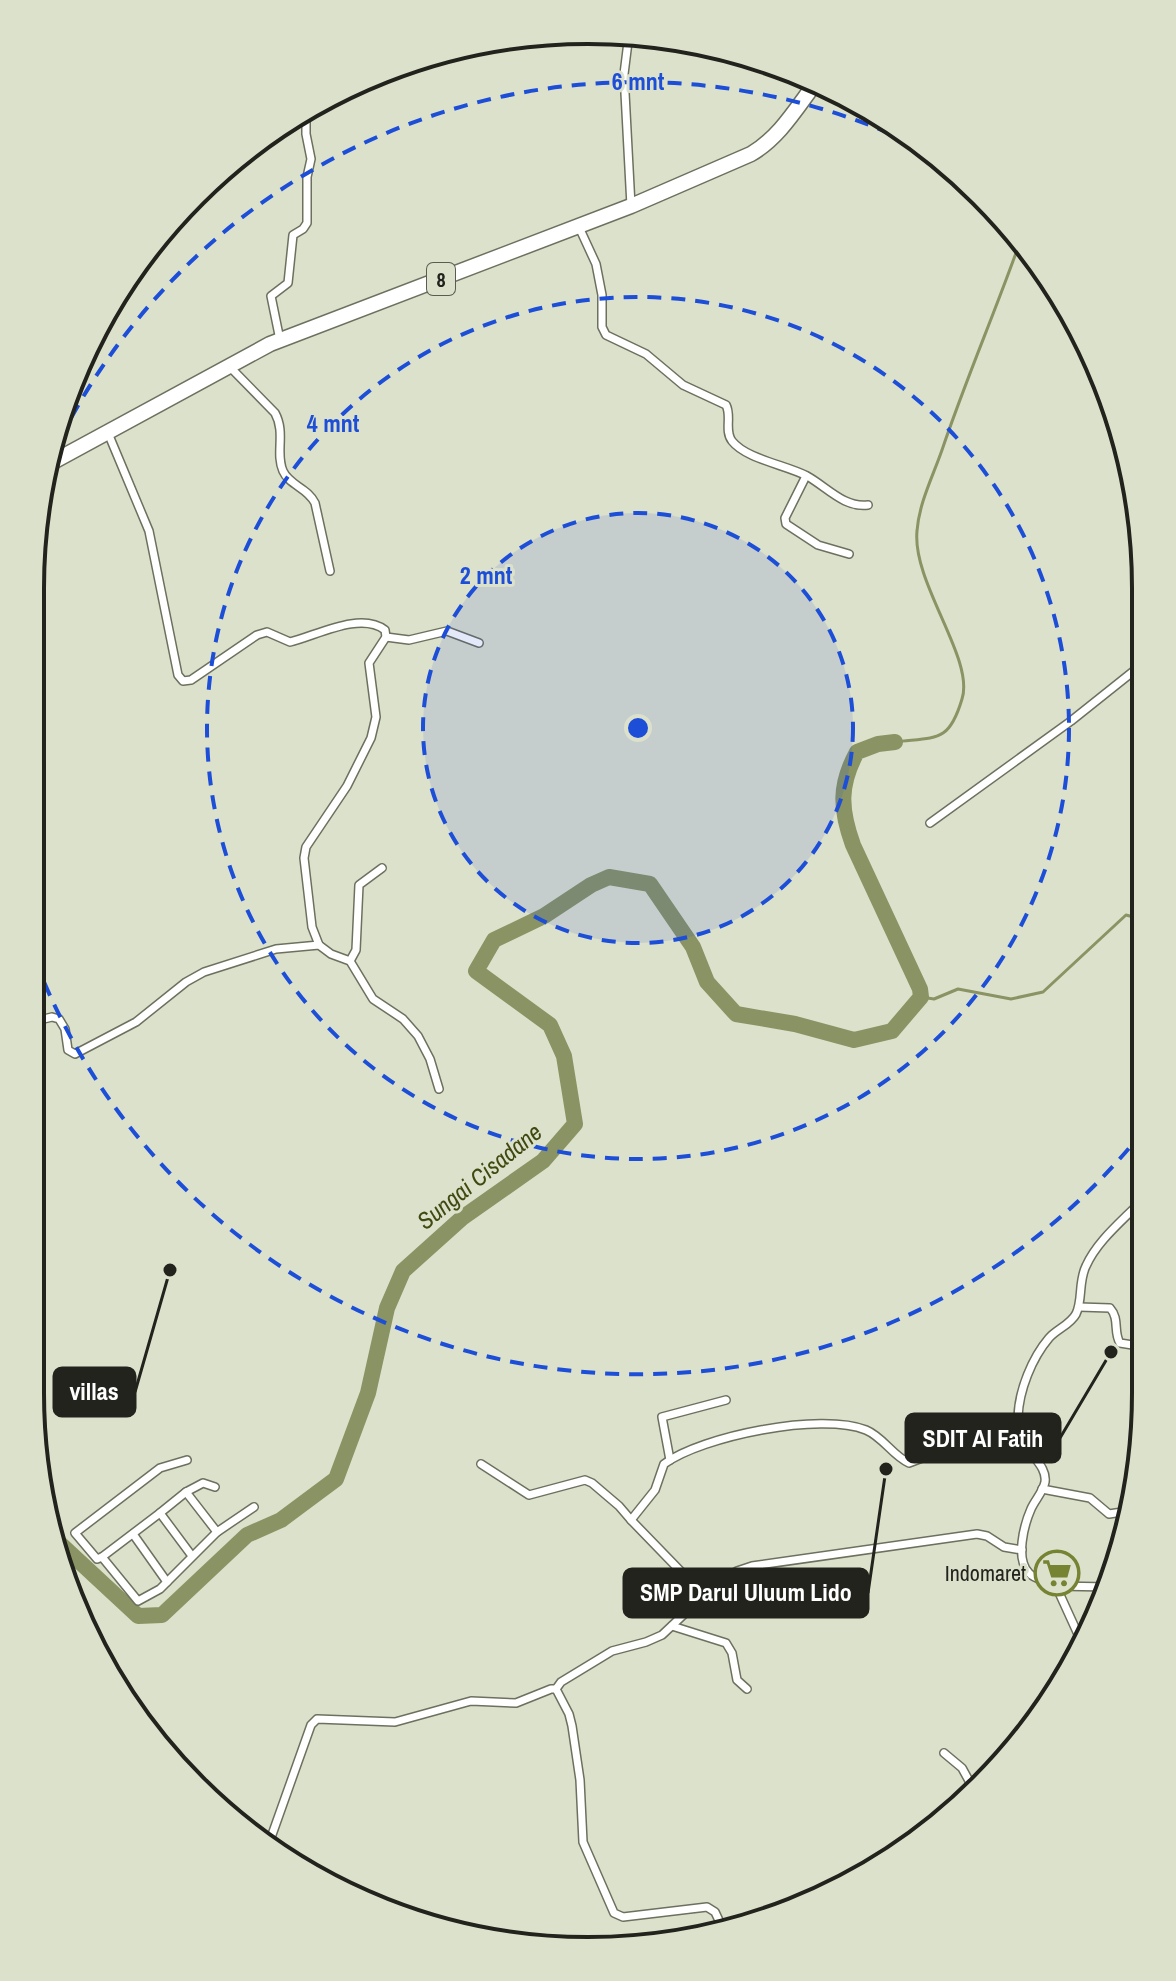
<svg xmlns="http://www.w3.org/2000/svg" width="1176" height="1981" viewBox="0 0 1176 1981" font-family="'Archivo Narrow',sans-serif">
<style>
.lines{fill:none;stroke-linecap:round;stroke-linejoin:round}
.stream{stroke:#899363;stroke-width:3}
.river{stroke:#899363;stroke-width:16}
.street-casing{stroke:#6c705e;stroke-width:10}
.highway-casing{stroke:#6c705e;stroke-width:17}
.street{stroke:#fff;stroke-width:7}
.highway{stroke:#fff;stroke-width:14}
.ring{fill:none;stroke:#1d4ed8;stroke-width:4;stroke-dasharray:14 10}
.labels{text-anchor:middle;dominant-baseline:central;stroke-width:6;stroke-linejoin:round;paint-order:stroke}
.shield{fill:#dce1cc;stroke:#5a5c51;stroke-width:2}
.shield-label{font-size:20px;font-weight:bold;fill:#22231c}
.poi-label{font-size:22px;fill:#22231c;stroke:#dce1cc;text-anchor:end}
.water-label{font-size:24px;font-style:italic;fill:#404910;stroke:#dce1cc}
.rim{fill:none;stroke:#22231c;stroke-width:4}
.centre{fill:#1d4ed8;stroke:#dce1cc;stroke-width:4}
.ring-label{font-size:24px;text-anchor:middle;font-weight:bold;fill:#1d4ed8;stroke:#dce1cc;stroke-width:6;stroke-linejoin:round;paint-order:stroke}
.leader{fill:none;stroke:#22231c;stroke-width:3}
.callout-dot{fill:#22231c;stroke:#dce1cc;stroke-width:3}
.callout{fill:#22231c;stroke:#22231c;stroke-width:3}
.callout-label{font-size:24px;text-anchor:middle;font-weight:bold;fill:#fff}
</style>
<rect width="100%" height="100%" fill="#dce1cc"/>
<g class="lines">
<!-- stream -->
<g class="stream">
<path d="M895 742C937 737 949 743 962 699 975 659 912 583 917 531 919 503 933 476 942 450 966 379 996 310 1021 239"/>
<path d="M921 997 934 999 958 989 1011 999 1043 992 1126 915 1145 920"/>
</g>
<!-- river -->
<path class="river" d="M54 1538 138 1616 162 1615 247 1535 281 1520 336 1479 368 1393 387 1308 403 1271 462 1218 543 1161 575 1124 564 1056 550 1025 476 971 494 940 544 916 591 885 609 877 650 884 693 947 707 982 736 1014 795 1024 854 1040 892 1031 921 997 920 989 853 845C840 809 839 785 857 752L878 744 895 742"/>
<!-- street casing -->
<g class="street-casing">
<g id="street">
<path d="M629 34 624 74 631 206"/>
<path d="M578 225 596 264 602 295V327L606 335 646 354 683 385 726 405C732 416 724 431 732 441 746 459 786 465 807 476 827 487 844 508 868 505"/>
<path d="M280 340 271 296 288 283 293 235 303 229 307 223V177L311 159 306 134V109"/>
<path d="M229 366 275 413C286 433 275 453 283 471 289 485 308 488 315 503L330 571"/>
<path d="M108 433 149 531 178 675 183 681 191 680 257 635 267 632 290 642C316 636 360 611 385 630L386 637 369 663 376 717 371 738 347 786 306 847 304 858 312 927 319 945 331 954 350 961 373 999 403 1019 418 1036 430 1059 439 1089"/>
<path d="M806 476 785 518 786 524 818 545 849 554"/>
<path d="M386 637 409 640 447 631 479 643"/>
<path d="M930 823 1071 721 1145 662"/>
<path d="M350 961 356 950 359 885 382 868"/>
<path d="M31 1022 52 1017 59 1019 65 1029 68 1050 75 1054 136 1022 186 982 204 972 276 949 319 945"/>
<path d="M1079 1307 1110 1308C1120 1319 1113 1332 1120 1343L1145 1347"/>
<path d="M187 1460 160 1468 75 1533 97 1559 102 1557 138 1601 160 1589 217 1532 254 1507"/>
<path d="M670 1460 662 1417 726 1400"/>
<path d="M481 1464 529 1495 585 1480 592 1483 619 1506 631 1520 655 1490 664 1464C702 1436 821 1412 866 1430 883 1437 893 1456 909 1463L972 1439 1018 1434"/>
<path d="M215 1487 203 1483 186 1492 217 1532"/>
<path d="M1042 1489 1090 1498 1109 1514 1129 1511"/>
<path d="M186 1492 160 1513 192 1556"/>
<path d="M631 1520 693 1584"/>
<path d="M133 1534 167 1582"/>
<path d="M102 1557 160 1513"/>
<path d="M1056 1586 1109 1587"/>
<path d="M672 1626 726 1643 732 1653 737 1680 747 1689"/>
<path d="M1082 1643 1056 1586C1048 1581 1035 1580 1029 1573 1015 1559 1024 1525 1031 1509 1035 1500 1043 1492 1045 1482 1048 1461 1016 1450 1018 1417 1019 1390 1032 1358 1049 1338 1057 1329 1070 1325 1076 1314 1083 1300 1078 1282 1086 1266 1098 1239 1125 1219 1145 1197"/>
<path d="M556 1689 561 1682 612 1651 646 1642 662 1635 715 1585 737 1571 752 1566 977 1534 987 1536 1004 1547 1022 1550"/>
<path d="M944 1753 962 1768 973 1788"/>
<path d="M268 1846 311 1725 317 1719 395 1722 471 1701 516 1703 551 1689H556L569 1714 572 1726 580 1780 583 1842 614 1913 623 1917 707 1907 715 1912 723 1929"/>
</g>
</g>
<!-- highway casing -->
<g class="highway-casing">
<path id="highway" d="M49 464 270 344 631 206 751 154C780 137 797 107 817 81"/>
</g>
<!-- street -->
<use href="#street" class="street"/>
<!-- highway -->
<use href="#highway" class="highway"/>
</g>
<!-- distance rings -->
<circle cx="638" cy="728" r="215" fill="#1d4ed8" fill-opacity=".12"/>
<g class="ring">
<circle cx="638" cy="728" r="215"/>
<circle cx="638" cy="728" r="431"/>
<path d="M1144 1130A646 646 0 0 1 31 949M50 460A646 646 0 0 1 926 150"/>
</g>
<!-- icons -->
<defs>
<g id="supermarket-ring" transform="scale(2.3)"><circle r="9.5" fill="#dce1cc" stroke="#758332" stroke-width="1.5"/><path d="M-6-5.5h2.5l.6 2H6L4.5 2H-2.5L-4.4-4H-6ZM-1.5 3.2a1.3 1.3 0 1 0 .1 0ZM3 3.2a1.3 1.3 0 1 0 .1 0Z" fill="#758332"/></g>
</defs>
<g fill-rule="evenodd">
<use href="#supermarket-ring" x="1057" y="1573"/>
</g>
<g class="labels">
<!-- shield labels -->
<rect class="shield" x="427" y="263" width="28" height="32" rx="6"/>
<g class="shield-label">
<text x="441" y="279">8</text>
</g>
<!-- poi labels -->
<g class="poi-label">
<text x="1026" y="1573">Indomaret</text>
</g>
<!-- water labels -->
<g class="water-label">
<text transform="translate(479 1176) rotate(-39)">Sungai Cisadane</text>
</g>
</g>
<!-- crop -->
<path d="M0 0H1176V1981H0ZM588 44H588A544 544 0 0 1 1132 588V1393A544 544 0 0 1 588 1937H588A544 544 0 0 1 44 1393V588A544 544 0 0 1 588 44Z" fill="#dce1cc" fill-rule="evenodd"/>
<path class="rim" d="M588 44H588A544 544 0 0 1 1132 588V1393A544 544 0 0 1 588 1937H588A544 544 0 0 1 44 1393V588A544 544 0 0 1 588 44Z"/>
<circle cx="638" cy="728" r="12" class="centre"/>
<g class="ring-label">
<text x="638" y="90">6 mnt</text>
<text x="333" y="432">4 mnt</text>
<text x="486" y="584">2 mnt</text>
</g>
<!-- callouts -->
<path class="leader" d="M170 1270L135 1392M1111 1352L1060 1438M886 1469L868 1593"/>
<g class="callout-dot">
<circle cx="170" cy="1270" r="8"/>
<circle cx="1111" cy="1352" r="8"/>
<circle cx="886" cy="1469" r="8"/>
</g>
<g class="callout">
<rect x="54" y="1368" width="81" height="48" rx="8"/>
<rect x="906" y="1414" width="154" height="48" rx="8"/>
<rect x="624" y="1569" width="244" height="48" rx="8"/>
</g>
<g class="callout-label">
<text x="94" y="1400">villas</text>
<text x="983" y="1447">SDIT Al Fatih</text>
<text x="746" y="1601">SMP Darul Uluum Lido</text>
</g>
</svg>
